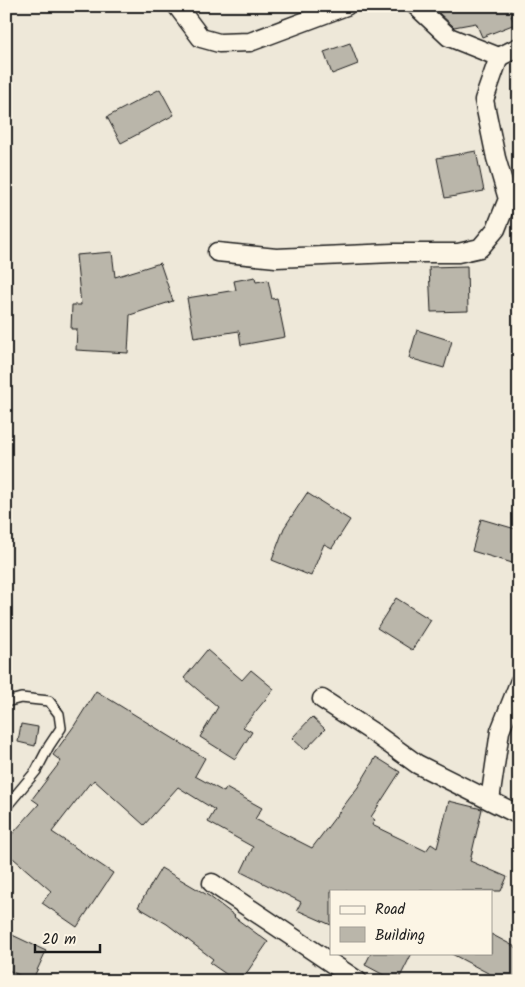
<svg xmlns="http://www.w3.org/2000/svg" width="525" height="987" viewBox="0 0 525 987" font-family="Kalam,sans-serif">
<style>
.building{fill:#bab6aa;stroke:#1c1c1c}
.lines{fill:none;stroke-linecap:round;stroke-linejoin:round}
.lane-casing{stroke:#1c1c1c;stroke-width:12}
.street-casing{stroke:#1c1c1c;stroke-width:21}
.lane{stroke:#fcf5e5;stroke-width:9}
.street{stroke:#fcf5e5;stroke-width:18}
</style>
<rect width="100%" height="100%" fill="#eee8d9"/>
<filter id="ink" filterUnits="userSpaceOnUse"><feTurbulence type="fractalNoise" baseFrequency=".02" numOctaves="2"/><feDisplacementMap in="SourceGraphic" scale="10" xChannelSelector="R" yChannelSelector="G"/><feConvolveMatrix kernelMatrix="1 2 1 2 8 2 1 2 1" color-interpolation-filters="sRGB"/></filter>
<g filter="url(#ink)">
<!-- building -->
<g class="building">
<path d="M438 6H519V15L511 16 515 24 482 37 476 23 454 27 439 13Z"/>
<path d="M350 43 358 64 332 74 324 52Z"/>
<path d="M160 89 174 115 121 143 107 117Z"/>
<path d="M476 151 484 191 445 198 437 158Z"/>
<path d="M112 252 115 277 160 263 173 301 130 315 128 353 76 350 77 329H71L72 305H81L76 255Z"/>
<path d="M467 266 468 311 431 312 429 267Z"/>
<path d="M255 277 256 282 268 280 272 299 277 298 285 337 241 345 239 331 194 338 187 298 236 290 234 281Z"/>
<path d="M417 330 452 341 444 368 409 358Z"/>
<path d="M307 493 350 520 332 548 324 544 311 576 272 560 284 528Z"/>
<path d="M481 519 519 530V565L472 551Z"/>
<path d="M396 598 431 620 412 650 377 628Z"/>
<path d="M207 650 242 680 251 670 274 689 243 727 252 732 235 759 200 737 218 707 184 678Z"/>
<path d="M96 691 205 758 195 776 224 792 226 788 262 808 255 819 312 848 358 787 376 757 400 772 371 817 375 820 372 825 426 851 431 844 437 848 449 801 482 809 470 861 507 877 501 891H331V925L297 910 301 902 241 872 253 847 208 822 215 810 178 787 144 825 94 780 91 784 90 783 52 832 113 873 77 927 42 903 51 891 6 852V841L39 804 32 799 61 761 53 755 74 726Z"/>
<path d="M312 717 325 729 305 750 292 738Z"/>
<path d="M21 724 38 727 35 746 18 742Z"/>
<path d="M161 868 209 896 235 916 234 917 268 942 241 981H236L210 963 213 959 167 924 138 907Z"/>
<path d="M6 932 46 951 32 981 6 969Z"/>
<path d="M491 934 519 949V981H503L450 953H491Z"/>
<path d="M371 953H412L398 981H395L365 965Z"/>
</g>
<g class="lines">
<!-- lane casing -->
<g class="lane-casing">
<path id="lane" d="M6 702 21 698 49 701 59 714 61 728 49 746 36 771 6 807"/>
</g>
<!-- street casing -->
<g class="street-casing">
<g id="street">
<path d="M177 6 201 38 219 43 250 42 346 6"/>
<path d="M416 6 449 37 499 57"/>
<path d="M217 252 276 258 393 253H458L480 248 496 229 508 199 496 158 484 100 499 57 519 47"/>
<path d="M322 699 374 733 417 764 519 815"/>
<path d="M490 800 500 731 519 683"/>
<path d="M212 883 358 981"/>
</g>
</g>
<!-- lane -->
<use href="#lane" class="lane"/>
<!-- street -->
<use href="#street" class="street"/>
</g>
</g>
<!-- margin -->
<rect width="525" height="987" fill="none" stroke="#fcf5e5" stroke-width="25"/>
<rect x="12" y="12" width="500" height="962" fill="none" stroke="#1c1c1c" stroke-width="2" filter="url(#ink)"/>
<!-- legend -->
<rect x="330" y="890" width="162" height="65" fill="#fcf5e5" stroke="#a29e95"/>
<rect x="340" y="906" width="25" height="8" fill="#fcf5e5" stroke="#a29e95"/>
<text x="375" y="914" font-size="15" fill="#1c1c1c">Road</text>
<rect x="340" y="927" width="25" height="15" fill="#bab6aa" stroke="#a29e95"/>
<text x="375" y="940" font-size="15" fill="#1c1c1c">Building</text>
<!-- scale -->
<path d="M35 944v8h65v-8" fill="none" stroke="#1c1c1c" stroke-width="2.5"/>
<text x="42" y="944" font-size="15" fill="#1c1c1c" stroke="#fcf5e5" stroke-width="4" paint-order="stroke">20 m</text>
</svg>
